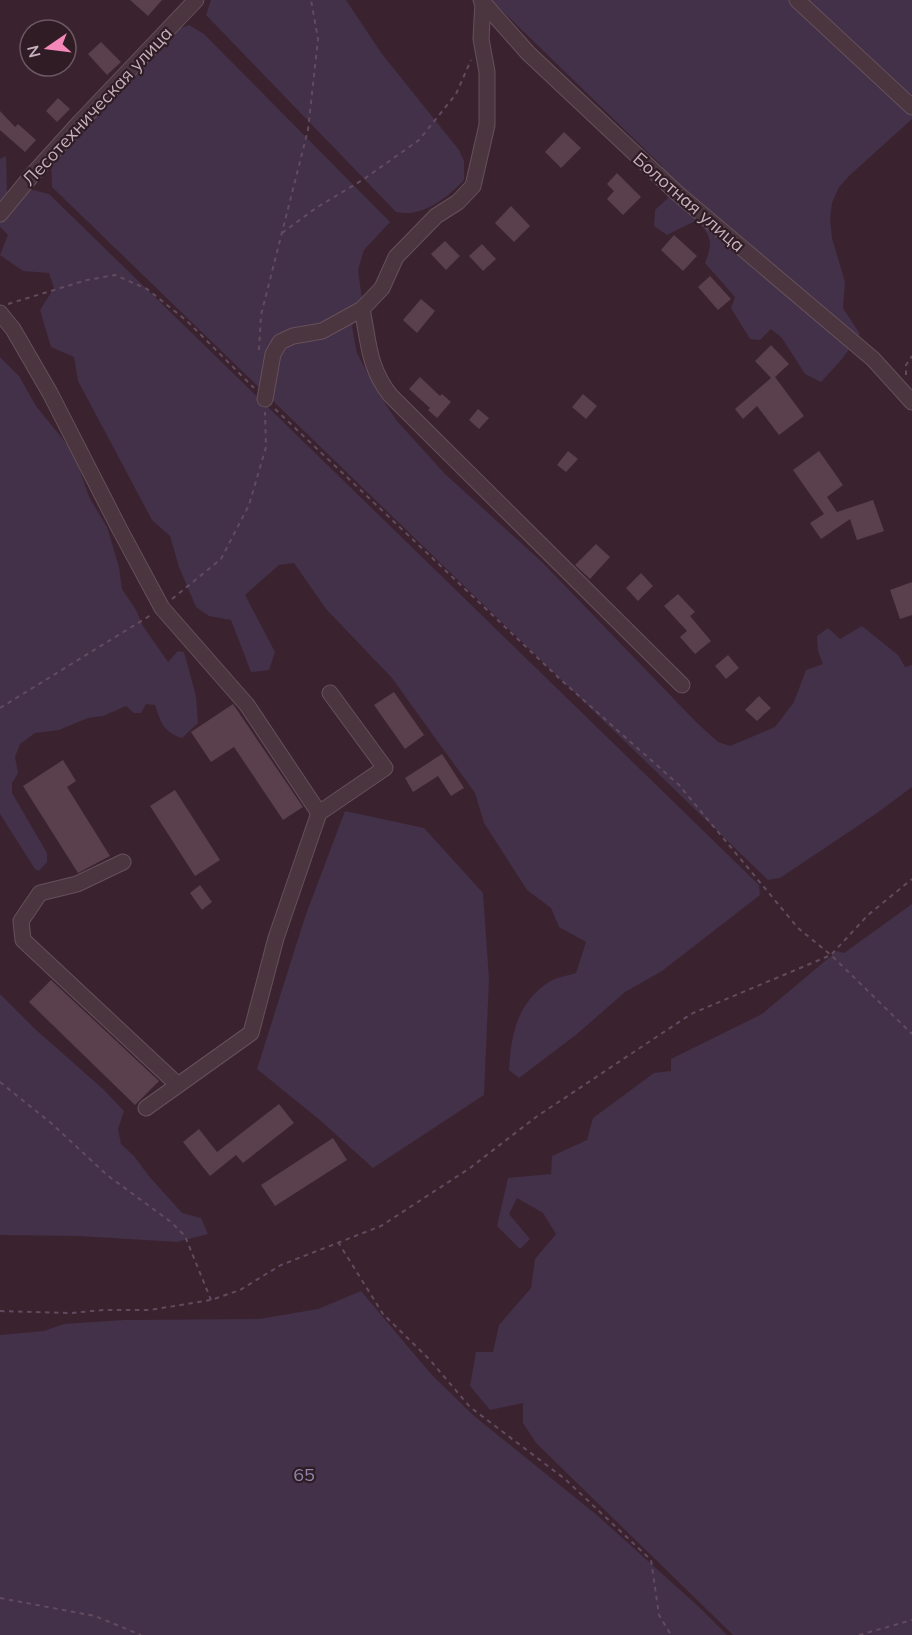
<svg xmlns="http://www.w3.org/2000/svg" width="912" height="1635" viewBox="0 0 912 1635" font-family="Mulish,sans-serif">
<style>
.green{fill:#433049}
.building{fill:#5a3f4c}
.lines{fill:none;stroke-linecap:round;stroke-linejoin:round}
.minor-casing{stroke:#65515b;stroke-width:17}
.path{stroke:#624b5f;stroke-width:2;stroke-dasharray:4.5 4.5;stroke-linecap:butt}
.minor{stroke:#4b3640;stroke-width:15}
.labels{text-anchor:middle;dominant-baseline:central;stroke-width:4.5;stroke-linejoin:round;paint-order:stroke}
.street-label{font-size:18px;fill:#c6b1bb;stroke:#2f1c25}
.park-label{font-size:18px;fill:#8d87ac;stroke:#2f1c25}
</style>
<rect width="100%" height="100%" fill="#3a232f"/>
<!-- green -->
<g class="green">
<path d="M211 0H346L382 54 459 150 464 161V180C447 198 422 218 396 212L206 15Z"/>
<path d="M491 0H791L912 114V119L850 175 839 187 832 203 830 219 832 238 845 282 843 308 860 334 842 359 821 382 805 374 782 338 771 329 760 340 750 339 731 308 735 297 705 263C713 242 712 238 697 220L667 235 654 226 655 210 670 196 662 166Z"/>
<path d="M807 0H912V99Z"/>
<path d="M189 25 204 34 390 222 364 250 358 270 362 299 352 327 357 353 378 393 397 421 445 474 542 562 697 723 718 742 730 746 775 727 794 702 806 670 823 664 818 651 817 636 828 628 840 639 862 626 898 655 905 667 912 665V787L877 813 780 878 768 880 52 187 51 159 90 117 86 103 109 79 127 81 175 30Z"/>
<path d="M6 156 7 193 33 190 49 194 759 885 760 895 662 971 625 992 577 1034 519 1078 509 1070C511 1034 517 1003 549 982 556 977 568 976 576 973L586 942 559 927 551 908 527 890 484 823 475 793 438 742 392 678 326 609 294 563 279 565 245 595 275 652 269 670 251 672 231 620 209 616 196 607 179 567 170 536 152 520 78 381 74 357 51 347 40 310 54 288 49 273 23 271 0 255 8 235 0 227V159Z"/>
<path d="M0 357 19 376 36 406 74 453 89 497 107 527 119 567 122 589 136 610 143 626 168 662 178 651 184 652 196 696 198 723 182 738C164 733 160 721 155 705L146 704 141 713H134L126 706 103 716 88 718 59 730 35 733 20 744 15 757 18 773 12 783V793L47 853V862L39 871 35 869 0 814Z"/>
<path d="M345 811 424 828 483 893 489 979 484 1095 373 1168 321 1121 257 1069 305 917Z"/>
<path d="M912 904V1635H733L536 1443 523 1423V1403L490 1410 470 1386 476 1352H493L499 1325 531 1288 535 1259 556 1234 543 1213 517 1198 509 1214 530 1239 520 1249 497 1226 508 1178 551 1174 552 1156 587 1140 593 1118 654 1073 671 1071V1059L762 1014 837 951 844 953Z"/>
<path d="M0 994 35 1029 103 1089 124 1111 118 1129 121 1144 134 1156 148 1175 182 1213 201 1218 208 1234 177 1242 80 1236 0 1235Z"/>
<path d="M361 1291 431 1374 473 1415 598 1516 699 1607 727 1635H0V1335L44 1331 64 1324 124 1320 259 1319 318 1309Z"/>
</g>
<!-- building -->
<g class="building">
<path d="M130 0H162L148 16Z"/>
<path d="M101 42 121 62 107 75 88 54Z"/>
<path d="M58 98 70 109 57 122 46 111Z"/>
<path d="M0 111 15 127 18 124 36 140 25 152 0 130Z"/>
<path d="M564 132 581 148 561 168 545 152Z"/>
<path d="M617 173 641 197 623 215 607 199 614 191 607 184Z"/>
<path d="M511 206 530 226 514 242 495 223Z"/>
<path d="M674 235 697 256 683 271 661 250Z"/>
<path d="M445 241 460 256 446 270 431 254Z"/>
<path d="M482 244 496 259 483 271 469 256Z"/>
<path d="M710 276 731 299 718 310 698 287Z"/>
<path d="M421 299 435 311 417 333 403 320Z"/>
<path d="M771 345 789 364 775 377 804 416 779 435 757 406 743 419 735 409 771 378 755 361Z"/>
<path d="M420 377 440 396 442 394 451 402 437 418 428 410 430 408 409 389Z"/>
<path d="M583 394 597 406 586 419 572 407Z"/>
<path d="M478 409 489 418 479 429 469 420Z"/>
<path d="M568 451 578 459 566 472 557 465Z"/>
<path d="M819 451 843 485 827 497 837 512 873 500 884 531 857 540 850 519 821 539 810 523 824 514 793 470Z"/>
<path d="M596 544 610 557 590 579 575 565Z"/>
<path d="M641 573 653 586 638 601 626 588Z"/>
<path d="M912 582V615L900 619 890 590Z"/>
<path d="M678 594 695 612 690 616 711 641 695 654 680 637 687 631 664 606Z"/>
<path d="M728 655 739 668 726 679 715 666Z"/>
<path d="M394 692 424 735 405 749 374 705Z"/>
<path d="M759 696 771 708 757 721 745 710Z"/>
<path d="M233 704 303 807 283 820 234 747 211 762 191 732Z"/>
<path d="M442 754 464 788 451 796 438 776 413 792 405 778Z"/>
<path d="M63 760 76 781 67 787 110 856 78 873 23 786Z"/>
<path d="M175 790 220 860 195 876 150 806Z"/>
<path d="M200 885 212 902 202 910 190 893Z"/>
<path d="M51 980 159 1081 135 1105 29 1002Z"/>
<path d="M279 1104 294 1123 243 1163 236 1155 210 1176 183 1142 199 1129 217 1152Z"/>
<path d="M333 1138 347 1160 275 1206 261 1185Z"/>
</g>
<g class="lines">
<!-- minor casing -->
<g class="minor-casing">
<g id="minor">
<path d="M481 0 528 53 677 193 873 359 912 402"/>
<path d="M797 0 912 107"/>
<path d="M0 214 33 174 80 122 196 0"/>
<path d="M362 309C369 343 368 366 390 395L682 685"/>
<path d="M0 313 13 329 50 393 119 528 162 608 247 705 319 813"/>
<path d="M265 399 273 354 280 342 293 336 322 331 362 309 382 288 396 257 436 216 458 202 473 186 487 125V72L481 39 483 1"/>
<path d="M123 862 77 884 40 893 21 921 23 940 178 1085"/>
<path d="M146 1108 251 1033 276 938 319 813 385 768 330 693"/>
</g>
</g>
<!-- path -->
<g class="path">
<path d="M282 233 316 208 364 179 419 140 456 94 471 60"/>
<path d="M8 304 87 280 115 275 147 289 187 321 254 388"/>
<path d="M259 350 261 315 308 130 318 39 311 0"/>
<path d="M906 375V365L912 356"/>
<path d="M275 409 561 680 679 785 798 928 831 955 912 1034"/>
<path d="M172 599 221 559 249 505 266 447 265 412"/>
<path d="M0 708 151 615"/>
<path d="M0 1082 51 1123 107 1175 171 1222 185 1236 211 1300"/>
<path d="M338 1242 383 1314 430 1360 470 1407 565 1479 651 1560 659 1615 671 1635"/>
<path d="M0 1311 71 1313 103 1310H150L211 1300 240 1290 281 1265 381 1226 470 1168 536 1117 691 1014 831 955 868 915 912 879"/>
<path d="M0 1598 95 1616 141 1635"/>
<path d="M859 1635 912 1620"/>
</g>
<!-- minor -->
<use href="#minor" class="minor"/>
</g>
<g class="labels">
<!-- street labels -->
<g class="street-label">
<text transform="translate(97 106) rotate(-47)">Лесотехническая улица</text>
<text transform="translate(689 202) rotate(41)">Болотная улица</text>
</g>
<!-- park labels -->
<g class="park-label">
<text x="304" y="1474">65</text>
</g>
</g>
<!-- north arrow -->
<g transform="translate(48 48) rotate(256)"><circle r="28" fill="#2f1c25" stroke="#6b5861" stroke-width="1.5"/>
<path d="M0-4.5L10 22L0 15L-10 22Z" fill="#f588ba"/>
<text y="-9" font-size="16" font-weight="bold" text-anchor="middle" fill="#c6b1bb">N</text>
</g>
</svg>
